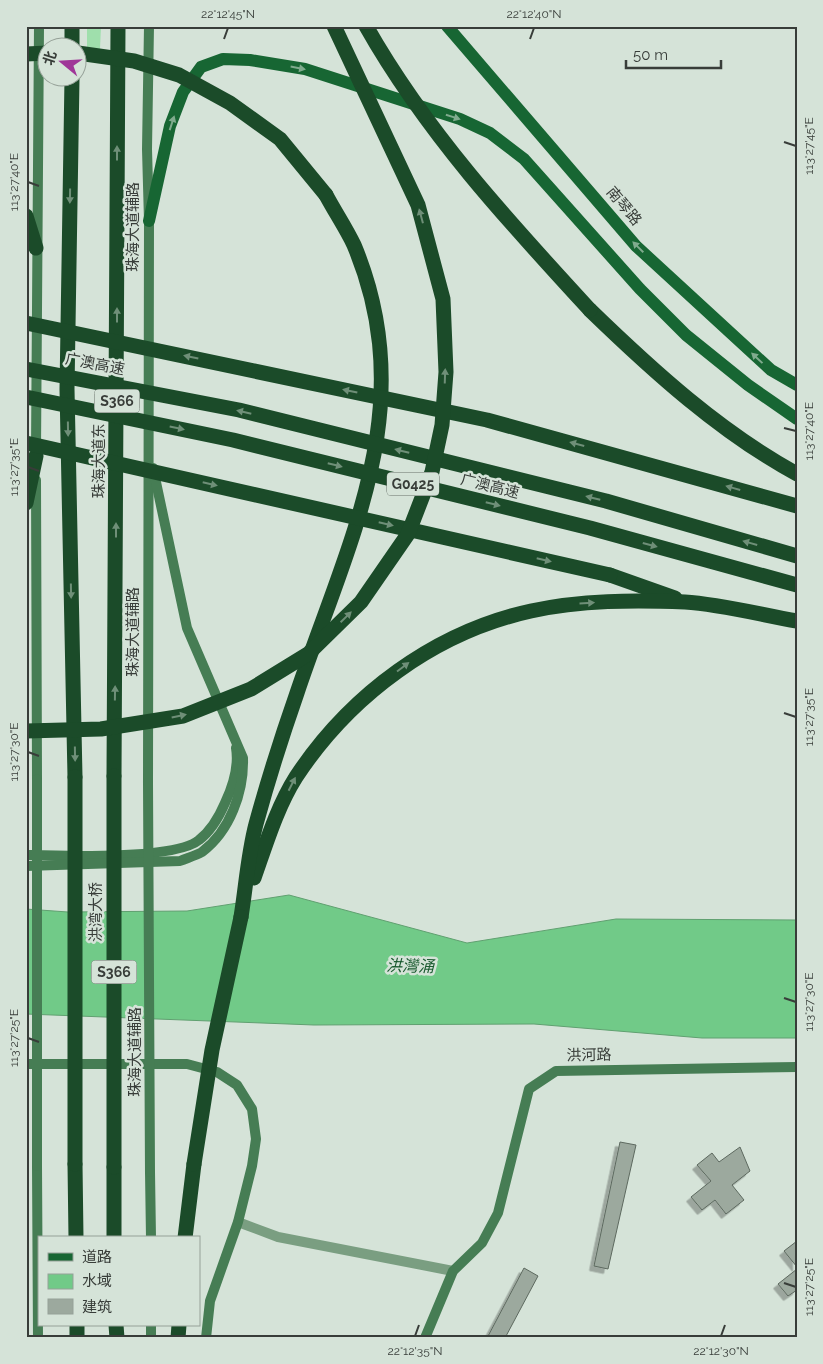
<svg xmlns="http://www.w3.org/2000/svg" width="823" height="1364" viewBox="0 0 823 1364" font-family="Raleway,'Noto Sans SC',sans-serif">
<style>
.green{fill:#9fdfac}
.water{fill:#71ca88;stroke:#60a070}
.building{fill:#9ca99e;stroke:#5d695f;filter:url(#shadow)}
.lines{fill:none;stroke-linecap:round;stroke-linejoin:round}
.street{stroke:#7a9e81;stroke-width:10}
.secondary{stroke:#467d54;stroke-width:10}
.primary{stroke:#176633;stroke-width:12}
.highway{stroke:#1b4b29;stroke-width:15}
.secondary-bridge{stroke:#467d54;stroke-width:10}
.highway-bridge{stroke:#1b4b29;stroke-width:15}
.oneway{fill:#80ab8e}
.oneway2{fill:#6f8f78}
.ticks{fill:none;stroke:#383d39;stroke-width:2}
.labels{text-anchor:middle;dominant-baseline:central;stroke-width:5;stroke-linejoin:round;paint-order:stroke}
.shield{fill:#d5e3d8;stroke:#676f69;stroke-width:1}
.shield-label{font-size:14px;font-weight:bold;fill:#383d39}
.street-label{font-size:15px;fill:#383d39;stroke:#d5e3d8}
.water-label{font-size:16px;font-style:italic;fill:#1a5a2f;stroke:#d5e3d8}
.neatline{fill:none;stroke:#383d39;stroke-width:2}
.ticks-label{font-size:12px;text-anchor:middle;fill:#383d39}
</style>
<defs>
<filter id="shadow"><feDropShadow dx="-4.5" dy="4.5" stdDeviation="0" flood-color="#0004"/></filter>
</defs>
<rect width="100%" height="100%" fill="#d5e3d8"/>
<!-- green -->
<path class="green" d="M87 26H101L100 49 87 47Z"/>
<!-- water -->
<path class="water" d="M289 895 467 943 616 919 797 920V1038H702L534 1024 314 1025 26 1014V909L68 912 187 911Z"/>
<!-- building -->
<g class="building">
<path d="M620 1142 636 1145 608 1269 594 1266Z"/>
<path d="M740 1147 750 1171 732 1185 744 1200 726 1214 715 1200 702 1210 691 1197 711 1181 697 1165 712 1153 719 1162Z"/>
<path d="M797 1241V1267L784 1251Z"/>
<path d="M524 1268 538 1276 505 1338H487Z"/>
<path d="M797 1269V1290L788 1296 778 1284Z"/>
</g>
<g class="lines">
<!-- street -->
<path class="street" d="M238 1222 278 1237 453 1271"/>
<!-- secondary -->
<g class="secondary">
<path d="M36 450 39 26"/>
<path d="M36 480 37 779"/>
<path d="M148 783 149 221 147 149 149 26"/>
<path d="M26 855C61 856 175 860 199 840 212 830 219 817 225 803 233 786 239 766 236 748"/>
<path d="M26 866 180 861C187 858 195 856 202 852 230 831 244 792 243 758L187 628 153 468"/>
<path d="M26 1064H187L217 1072 237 1085 252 1109 256 1139 252 1166 238 1222 210 1301 206 1338"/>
<path d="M37 1166 38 1338"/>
<path d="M150 1172 151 1238"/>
<path d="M151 1325V1338"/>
<path d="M425 1338 453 1271 482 1243 498 1213 529 1089 556 1071 797 1067"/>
</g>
<!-- primary -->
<g class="primary">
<path d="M447 26 636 246 771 370 797 385"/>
<path d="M149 221 170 126 183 92 201 67 223 59 250 60 305 69 460 119 490 133 524 159 640 289 686 335 748 385 797 419"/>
</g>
<!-- highway -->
<g class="highway">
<path d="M72 48V26"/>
<path d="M72 78 67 389 75 777"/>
<path d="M26 216 36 248"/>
<path d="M590 310C653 371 720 432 797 474"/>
<path d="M26 503 36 456"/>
<path d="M610 575 675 598"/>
<path d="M114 776 118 26"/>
<path d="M254 878C266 844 277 807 296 777 350 695 435 632 531 611 581 600 634 600 685 602 720 604 762 615 797 621"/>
<path d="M241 917C246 886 248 854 256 824 268 780 282 736 297 693 348 541 422 407 354 245 346 228 335 212 326 195"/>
<path d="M75 1164 76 1238"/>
<path d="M114 1167V1238"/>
<path d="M185 1238 194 1164"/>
<path d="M77 1325V1338"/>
<path d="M116 1325 117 1338"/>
<path d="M178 1338 179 1325"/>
</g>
<!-- secondary-bridge -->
<g class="secondary-bridge">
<path d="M37 779V1166"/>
<path d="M148 783 150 1172"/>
</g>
<!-- highway-bridge -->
<g class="highway-bridge">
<path d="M366 26C426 132 508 221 590 310"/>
<path d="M78 53 134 61 179 75 230 103 280 139 326 195"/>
<path d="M26 54 48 53"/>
<path d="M26 323 487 420 797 506"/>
<path d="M26 369 239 410 606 501 797 556"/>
<path d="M26 397 233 440 590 528 797 585"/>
<path d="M26 443 610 575"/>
<path d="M26 731 101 729 183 716 251 689 308 654 361 602 408 534 432 472 442 425 446 372 443 299 418 205 334 26"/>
<path d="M75 1164V777"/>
<path d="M194 1164 212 1050 241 917"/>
<path d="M114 1167V776"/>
</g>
</g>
<!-- one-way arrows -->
<defs><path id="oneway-solid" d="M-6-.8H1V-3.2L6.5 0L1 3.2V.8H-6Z" transform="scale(1.25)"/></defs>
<g class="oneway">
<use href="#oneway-solid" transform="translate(298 68) rotate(11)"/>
<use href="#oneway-solid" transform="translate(453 117) rotate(18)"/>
<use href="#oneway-solid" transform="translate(172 123) rotate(-72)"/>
<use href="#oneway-solid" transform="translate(638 247) rotate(-135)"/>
<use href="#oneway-solid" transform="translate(757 358) rotate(-137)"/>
</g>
<g class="oneway2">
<use href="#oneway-solid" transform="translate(117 153) rotate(-90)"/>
<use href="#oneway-solid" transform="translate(70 196) rotate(91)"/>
<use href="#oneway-solid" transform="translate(421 216) rotate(-105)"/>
<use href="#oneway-solid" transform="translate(117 315) rotate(-90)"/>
<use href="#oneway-solid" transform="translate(191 357) rotate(-168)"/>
<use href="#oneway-solid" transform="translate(445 376) rotate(-88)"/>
<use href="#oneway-solid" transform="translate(350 391) rotate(-168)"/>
<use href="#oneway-solid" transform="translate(244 412) rotate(-167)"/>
<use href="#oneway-solid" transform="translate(177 428) rotate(12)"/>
<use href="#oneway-solid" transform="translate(68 429) rotate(89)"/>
<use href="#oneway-solid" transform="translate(577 444) rotate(-165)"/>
<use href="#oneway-solid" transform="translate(402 451) rotate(-166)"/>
<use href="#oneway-solid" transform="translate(335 465) rotate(14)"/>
<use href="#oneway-solid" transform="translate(210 484) rotate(13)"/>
<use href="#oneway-solid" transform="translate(733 488) rotate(-164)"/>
<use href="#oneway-solid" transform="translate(593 498) rotate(-166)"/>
<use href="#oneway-solid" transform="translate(493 504) rotate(14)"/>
<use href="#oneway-solid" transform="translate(386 524) rotate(13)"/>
<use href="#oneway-solid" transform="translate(116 530) rotate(-90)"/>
<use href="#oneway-solid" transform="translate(750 543) rotate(-164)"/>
<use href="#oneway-solid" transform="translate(650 545) rotate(15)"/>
<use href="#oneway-solid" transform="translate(544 560) rotate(13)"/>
<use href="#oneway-solid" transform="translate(71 591) rotate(89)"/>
<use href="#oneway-solid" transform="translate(587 603) rotate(-3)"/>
<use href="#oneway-solid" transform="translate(346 617) rotate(-44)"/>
<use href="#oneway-solid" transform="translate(403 667) rotate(-37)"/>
<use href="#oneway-solid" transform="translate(115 693) rotate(-89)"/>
<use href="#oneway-solid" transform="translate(179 716) rotate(-12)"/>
<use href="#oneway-solid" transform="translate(75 754) rotate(89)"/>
<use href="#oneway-solid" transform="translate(292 784) rotate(-63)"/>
</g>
<!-- ticks -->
<path class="ticks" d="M224 39 228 28M530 39 534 28M784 142 796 146M28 182 39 186M784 428 796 431M28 467 39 471M784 713 796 717M28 752 39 756M784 998 796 1002M28 1038 39 1042M784 1283 796 1287M415 1336 419 1325M721 1336 725 1325"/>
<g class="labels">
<!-- shield labels -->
<g class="shield">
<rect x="94.5" y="389.5" width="45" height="23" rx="4"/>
<rect x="387" y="472.5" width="52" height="23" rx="4"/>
<rect x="91.5" y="960.5" width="45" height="23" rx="4"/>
</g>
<g class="shield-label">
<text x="117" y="401">S366</text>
<text x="413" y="484">G0425</text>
<text x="114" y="972">S366</text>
</g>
<!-- street labels -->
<g class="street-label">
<text transform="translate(624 206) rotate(50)">南琴路</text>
<text transform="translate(133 227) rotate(-90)">珠海大道辅路</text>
<text transform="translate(95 364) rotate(11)">广澳高速</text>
<text transform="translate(99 461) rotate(-90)">珠海大道东</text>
<text transform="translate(490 486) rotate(14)">广澳高速</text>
<text transform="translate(133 632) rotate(-90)">珠海大道辅路</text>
<text transform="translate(96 912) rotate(-90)">洪湾大桥</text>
<text transform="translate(135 1052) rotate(-90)">珠海大道辅路</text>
<text transform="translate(589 1055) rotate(-1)">洪河路</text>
</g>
<!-- water labels -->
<g class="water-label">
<text transform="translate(410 966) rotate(1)">洪灣涌</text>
</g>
</g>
<!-- border -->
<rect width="823" height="1364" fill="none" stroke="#d5e3d8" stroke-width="55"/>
<!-- legend -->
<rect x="38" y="1236" width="162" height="90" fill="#d5e3d8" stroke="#96a198"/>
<rect x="48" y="1253" width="25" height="8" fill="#176633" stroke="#96a198"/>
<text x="82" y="1262" font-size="15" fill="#383d39">道路</text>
<rect x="48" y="1274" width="25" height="15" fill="#71ca88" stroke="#96a198"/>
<text x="82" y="1286" font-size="15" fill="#383d39">水域</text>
<rect x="48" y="1299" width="25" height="15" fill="#9ca99e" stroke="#96a198"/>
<text x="82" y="1312" font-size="15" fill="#383d39">建筑</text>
<!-- north arrow -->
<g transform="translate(62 62) rotate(288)"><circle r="24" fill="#d5e3d8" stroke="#96a198"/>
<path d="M0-4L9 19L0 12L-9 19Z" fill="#9f3698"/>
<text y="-8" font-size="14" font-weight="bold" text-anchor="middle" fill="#383d39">北</text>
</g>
<!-- scale -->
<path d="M626 60v8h95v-8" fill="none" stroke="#383d39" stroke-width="2.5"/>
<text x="633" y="60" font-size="15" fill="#383d39" stroke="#d5e3d8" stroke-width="4" paint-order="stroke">50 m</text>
<rect x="28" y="28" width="768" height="1308" class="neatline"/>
<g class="ticks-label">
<text x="228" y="18">22°12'45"N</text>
<text x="534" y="18">22°12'40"N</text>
<text transform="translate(809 146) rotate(-90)" y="4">113°27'45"E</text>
<text transform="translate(14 182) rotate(-90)" y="4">113°27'40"E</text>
<text transform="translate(809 431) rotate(-90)" y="4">113°27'40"E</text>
<text transform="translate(14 467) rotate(-90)" y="4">113°27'35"E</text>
<text transform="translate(809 717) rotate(-90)" y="4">113°27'35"E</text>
<text transform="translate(14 752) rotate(-90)" y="4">113°27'30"E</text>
<text transform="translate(809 1002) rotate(-90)" y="4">113°27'30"E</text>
<text transform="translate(14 1038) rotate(-90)" y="4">113°27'25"E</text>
<text transform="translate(809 1287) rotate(-90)" y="4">113°27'25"E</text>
<text x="415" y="1355">22°12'35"N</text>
<text x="721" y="1355">22°12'30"N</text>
</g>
</svg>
